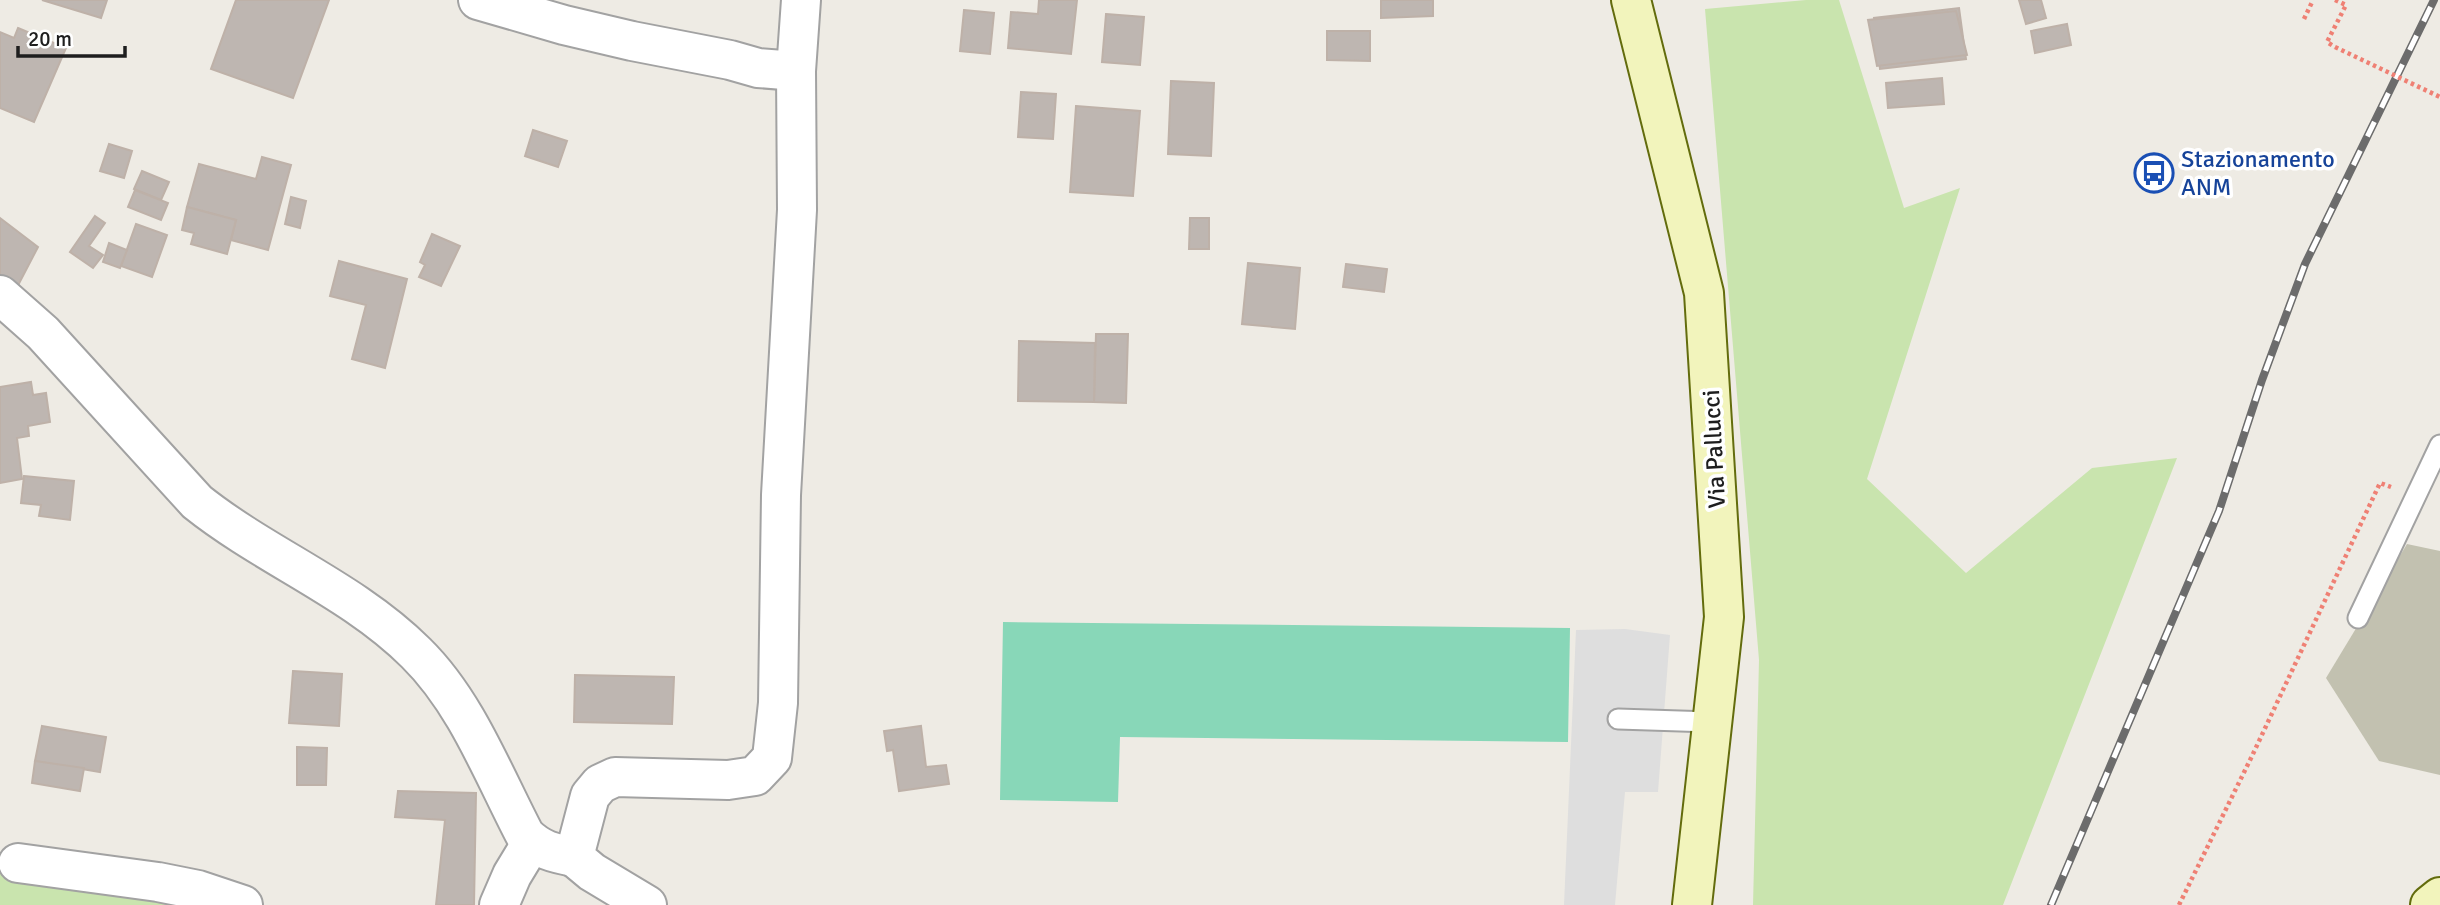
<svg xmlns="http://www.w3.org/2000/svg" width="2440" height="905" viewBox="0 0 2440 905" font-family="Signika,sans-serif">
<style>
.construction{fill:#c2c1b0}
.grass{fill:#c9e4ae}
.pitch{fill:#88d7b8}
.parking{fill:#dedede}
.building{fill:#beb6b1;stroke:#beb1a8;stroke-width:2}
.lines{fill:none;stroke-linecap:round;stroke-linejoin:round}
.lane-casing{stroke:#a2a2a2;stroke-width:23}
.street-casing{stroke:#a2a2a2;stroke-width:42}
.secondary-casing{stroke:#636c0d;stroke-width:42}
.path{stroke:#ef8074;stroke-width:4.5;stroke-dasharray:3.5 3.5;stroke-linecap:butt}
.lane{stroke:#fff;stroke-width:19}
.street{stroke:#fff;stroke-width:38}
.secondary{stroke:#f2f4bc;stroke-width:38}
.rail-casing{stroke:#6c6c6c;stroke-width:8}
.rail{stroke:#fff;stroke-width:5;stroke-dasharray:16;stroke-linecap:butt}
.path-bridge{stroke:#ef8074;stroke-width:4.5;stroke-dasharray:3.5 3.5;stroke-linecap:butt}
.labels{text-anchor:middle;dominant-baseline:central;stroke-width:7;stroke-linejoin:round;paint-order:stroke}
.transit-label{font-size:24px;fill:#164399;stroke:#fff;text-anchor:start}
.street-label{font-size:24px;fill:#1e1e1e;stroke:#fff}
</style>
<rect width="100%" height="100%" fill="#eeebe4"/>
<!-- construction -->
<path class="construction" d="M2407 544 2440 551V775L2379 761 2326 678Z"/>
<!-- grass -->
<g class="grass">
<path d="M1806 0H1839L1904 208 1960 188 1867 479 1966 573 2092 468 2177 458 2003 905H1753L1759 660 1705 9Z"/>
<path d="M0 870 216 905H0Z"/>
</g>
<!-- pitch -->
<path class="pitch" d="M1003 622 1570 628 1568 742 1120 737 1118 802 1000 800Z"/>
<!-- parking -->
<path class="parking" d="M1625 629 1670 635 1658 792H1625L1615 905H1564L1576 630Z"/>
<!-- building -->
<g class="building">
<path d="M42 0H107L101 18Z"/>
<path d="M236 0H329L293 98 211 69Z"/>
<path d="M1039 0H1077L1071 54 1008 48 1011 12 1038 14Z"/>
<path d="M1381 0H1433V16L1381 18Z"/>
<path d="M2019 0H2041L2046 18 2026 24Z"/>
<path d="M1959 8 1966 59 1880 69 1874 18Z"/>
<path d="M964 10 994 13 990 54 960 51Z"/>
<path d="M1956 11 1967 55 1877 66 1868 20Z"/>
<path d="M1106 14 1144 17 1140 65 1102 62Z"/>
<path d="M2067 24 2071 45 2035 53 2031 31Z"/>
<path d="M18 28 66 48 34 122 0 108V32L14 38Z"/>
<path d="M1327 31H1370V61L1327 60Z"/>
<path d="M1942 78 1944 104 1888 108 1886 83Z"/>
<path d="M1171 81 1214 83 1211 156 1168 154Z"/>
<path d="M1021 92 1056 94 1053 139 1018 137Z"/>
<path d="M1076 106 1140 111 1133 196 1070 192Z"/>
<path d="M533 130 567 141 558 167 525 156Z"/>
<path d="M109 144 132 151 124 178 100 171Z"/>
<path d="M262 157 291 165 268 250 231 240 236 220 187 207 199 164 256 179Z"/>
<path d="M142 171 169 182 161 200 134 189Z"/>
<path d="M135 190 168 203 161 220 128 207Z"/>
<path d="M291 197 306 201 300 228 285 224Z"/>
<path d="M187 207 236 220 227 254 191 244 194 233 182 230Z"/>
<path d="M95 216 105 223 89 246 103 255 93 268 70 252Z"/>
<path d="M0 218 38 247 13 295 0 284Z"/>
<path d="M1190 218H1209V249H1189Z"/>
<path d="M136 224 167 235 152 277 121 266Z"/>
<path d="M432 234 460 246 441 286 419 277 425 265 420 262Z"/>
<path d="M109 243 127 250 120 268 103 262Z"/>
<path d="M339 261 407 279 385 368 352 359 366 305 330 296Z"/>
<path d="M1248 263 1300 268 1295 329 1242 324Z"/>
<path d="M1346 264 1387 269 1384 292 1343 287Z"/>
<path d="M1096 334H1128L1126 403 1094 402Z"/>
<path d="M1019 341 1095 343 1094 402 1018 401Z"/>
<path d="M31 382 33 395 46 393 50 422 28 426 29 436 17 438 22 479 0 483V387Z"/>
<path d="M24 476 74 481 70 520 39 516 41 505 21 503Z"/>
<path d="M293 671 342 674 339 726 289 723Z"/>
<path d="M575 675 674 677 672 724 574 722Z"/>
<path d="M42 726 106 737 100 772 35 761Z"/>
<path d="M921 726 926 767 946 765 949 784 899 791 893 750 887 751 884 731Z"/>
<path d="M297 747 327 748 326 785H297Z"/>
<path d="M35 761 84 768 80 791 32 783Z"/>
<path d="M398 791 476 793 474 905H436L445 820 395 817Z"/>
</g>
<g class="lines">
<!-- lane casing -->
<g class="lane-casing">
<g id="lane">
<path d="M2358 618 2440 445"/>
<path d="M1618 719 1711 722"/>
</g>
</g>
<!-- street casing -->
<g class="street-casing">
<g id="street">
<path d="M478 0 564 25 632 41 730 60 758 68 796 71"/>
<path d="M0 295 43 333 197 502C266 557 353 590 416 653 466 702 493 774 525 835 540 850 553 853 574 857"/>
<path d="M18 863 158 882 198 890 243 905"/>
<path d="M499 905 512 875 532 842"/>
<path d="M647 905 592 872 574 857 590 796 600 784 615 777 728 780 755 776 772 758 778 703 781 495 797 210 796 71 801 0"/>
</g>
</g>
<!-- secondary casing -->
<g class="secondary-casing">
<g id="secondary">
<path d="M1631 0 1704 293 1724 617 1692 905"/>
<path d="M2430 905 2440 897"/>
</g>
</g>
<!-- path -->
<g class="path">
<path d="M2335 0 2346 5 2327 42 2335 47"/>
<path d="M2304 19 2313 0"/>
<path d="M2179 905 2252 756 2380 483 2391 487"/>
</g>
<!-- lane -->
<use href="#lane" class="lane"/>
<!-- street -->
<use href="#street" class="street"/>
<!-- secondary -->
<use href="#secondary" class="secondary"/>
<!-- rail casing -->
<g class="rail-casing">
<path id="rail" d="M2051 905 2219 511 2262 380 2305 264 2434 0"/>
</g>
<!-- rail -->
<use href="#rail" class="rail"/>
<!-- path-bridge -->
<path class="path-bridge" d="M2335 47 2440 97"/>
</g>
<!-- icons -->
<defs>
<g id="bus-ring" transform="scale(2.0125)"><circle r="9.5" fill="#fff" stroke="#1a4fb4" stroke-width="1.5"/><path d="M-5-6H5V4H4V6H2V4H-2V6H-4V4H-5ZM-3.5-4V0h7V-4ZM-3.5 1.2v1.5H-2V1.2ZM2 1.2v1.5H3.5V1.2Z" fill="#1a4fb4"/></g>
</defs>
<g fill-rule="evenodd">
<use href="#bus-ring" x="2154" y="173"/>
</g>
<g class="labels">
<!-- transit labels -->
<g class="transit-label">
<text x="2181" y="159">Stazionamento<tspan x="2181" dy="28">ANM</tspan></text>
</g>
<!-- street labels -->
<g class="street-label">
<text transform="translate(1714 449) rotate(-93)">Via Pallucci</text>
</g>
</g>
<!-- scale -->
<path d="M18 46v10h107v-10" fill="none" stroke="#1e1e1e" stroke-width="3.5"/>
<text x="28" y="46" font-size="21" fill="#1e1e1e" stroke="#ffffff" stroke-width="5" paint-order="stroke">20 m</text>
</svg>
